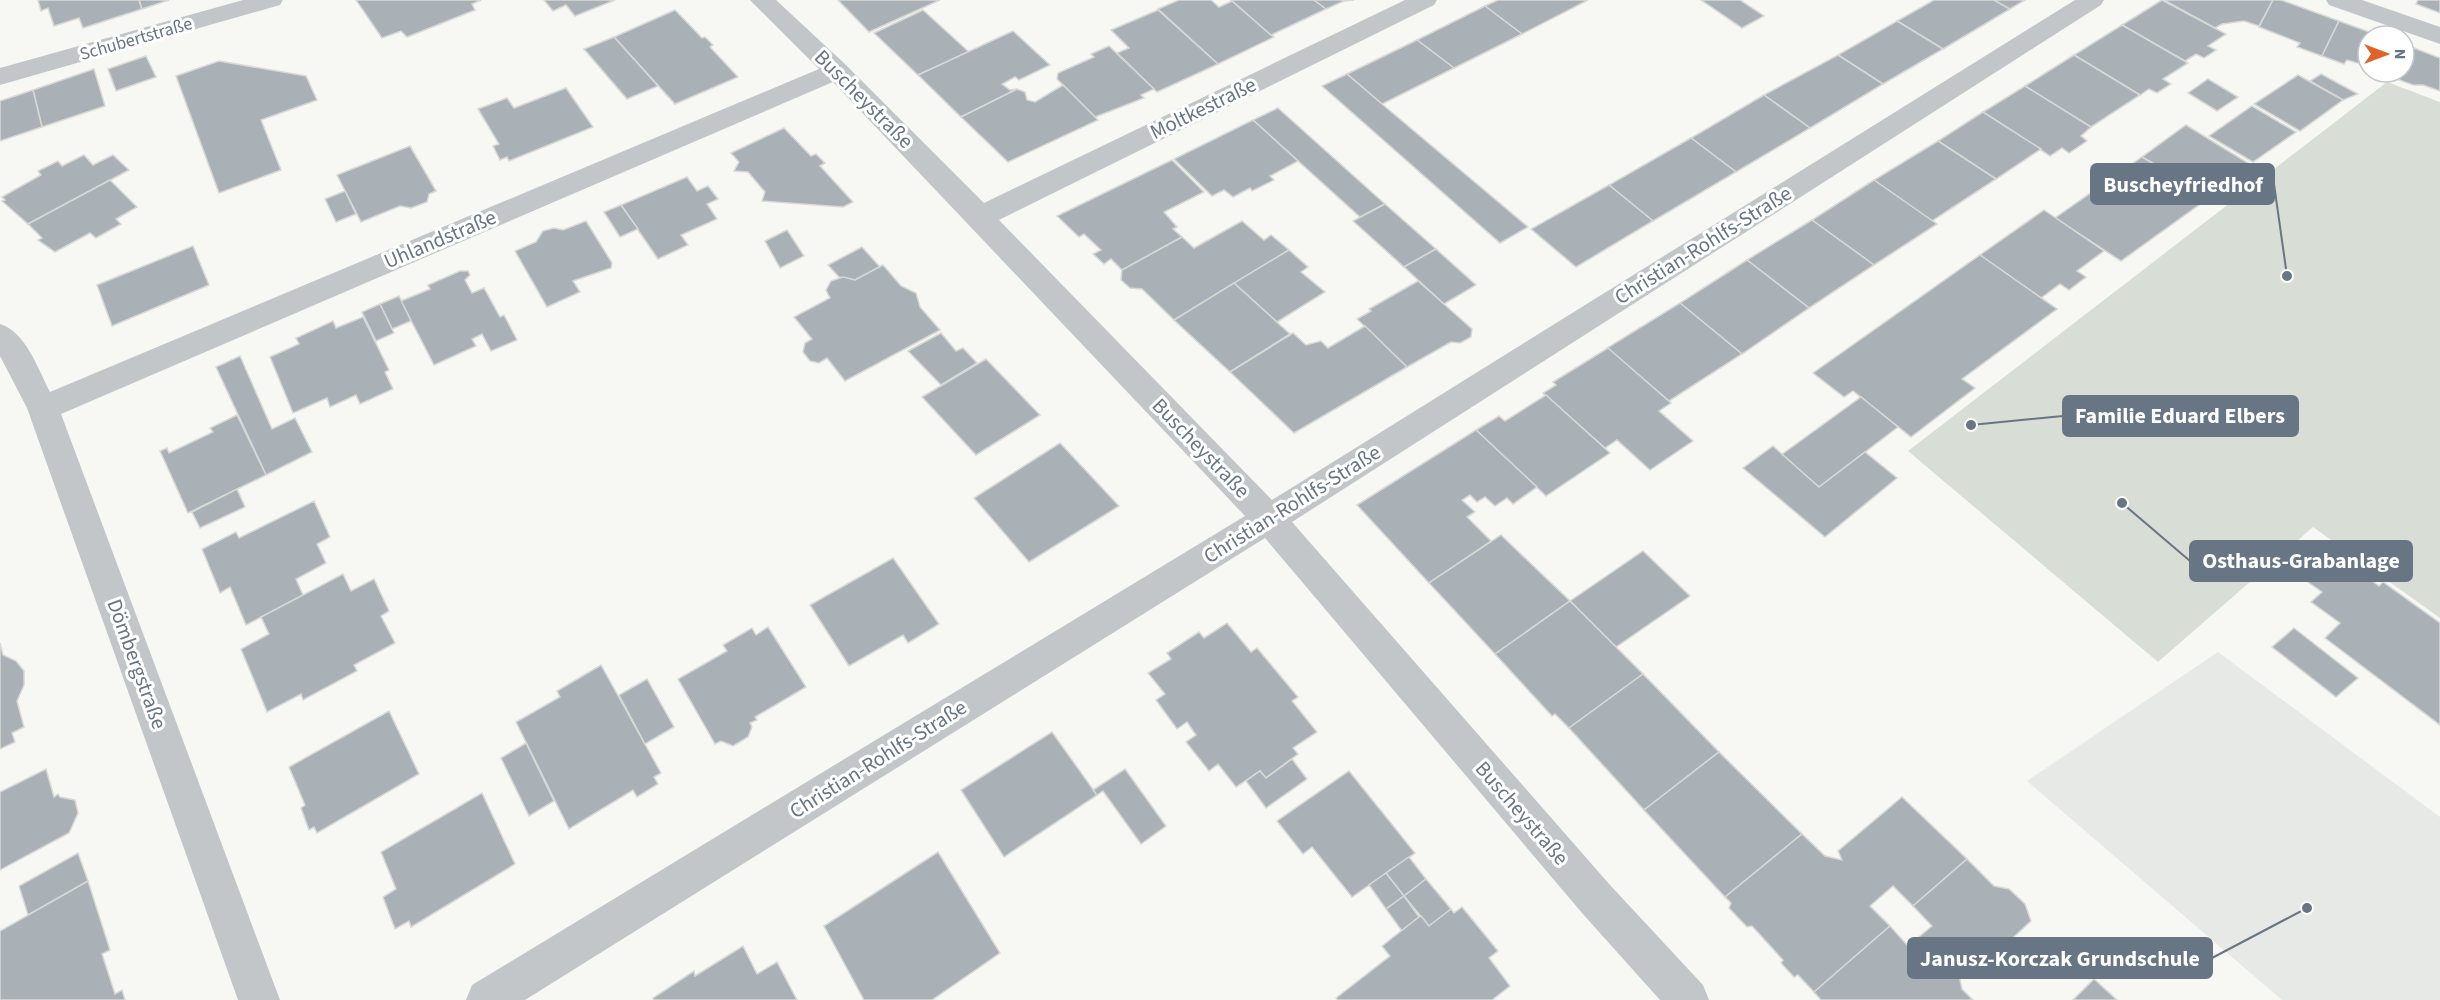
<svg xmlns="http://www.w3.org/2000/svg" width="2440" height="1000" viewBox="0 0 2440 1000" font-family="'Source Sans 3',sans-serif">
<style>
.built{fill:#e7e9e7}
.green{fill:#d8ded5}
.building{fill:#a9b1b6;stroke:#d8d9d6;stroke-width:1.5}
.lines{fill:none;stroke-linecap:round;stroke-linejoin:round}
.street{fill:#c2c6c9;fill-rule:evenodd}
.labels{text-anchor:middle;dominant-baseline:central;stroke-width:6;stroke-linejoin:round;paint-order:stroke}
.far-street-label{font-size:18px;fill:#677584;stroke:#fff}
.street-label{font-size:21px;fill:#677584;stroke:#fff}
.leader{fill:none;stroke:#677584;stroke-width:2}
.callout-dot{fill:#677584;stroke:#fff;stroke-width:2}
.callout{fill:#677584;stroke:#677584;stroke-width:2}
.callout-label{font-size:22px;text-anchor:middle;font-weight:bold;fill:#fff}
</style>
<rect width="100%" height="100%" fill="#f7f7f4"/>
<!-- built -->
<path class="built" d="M2218 652 2440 817V1000H2282L2027 781Z"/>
<!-- green -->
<path class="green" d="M2387 82 2440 102V618L2313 527 2158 662 1908 451Z"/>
<!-- building -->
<g class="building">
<path d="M38 0H139L142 9 83 28 79 18 54 26 48 8 41 11Z"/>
<path d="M139 0H169L142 9Z"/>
<path d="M356 0H481L472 4 475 10 407 37 401 31 382 38Z"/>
<path d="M544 0H615L575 16 566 5 553 11Z"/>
<path d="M838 0H940L869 32Z"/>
<path d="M1179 0H1211L1219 7 1232 1 1274 37 1218 64 1158 9Z"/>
<path d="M1231 0H1314L1326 9 1271 35Z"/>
<path d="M1314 0H1354L1344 1 1326 9Z"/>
<path d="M1498 0H1588L1522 34 1485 6Z"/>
<path d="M1701 0H1740L1764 16 1742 28Z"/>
<path d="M1934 0H1994L2010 9 1943 49 1897 21Z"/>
<path d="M1994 0H2025L2010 9Z"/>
<path d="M2162 0 2226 34 2208 46 2216 50 2204 58 2196 54 2185 61 2122 25Z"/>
<path d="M2164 0H2273L2259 26 2244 21 2222 24 2215 28Z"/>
<path d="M2273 0H2281L2339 21 2322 56 2297 47 2300 43 2259 27Z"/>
<path d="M2418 0H2440V13L2416 4Z"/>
<path d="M1485 6 1522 34 1454 68 1417 40Z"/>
<path d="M675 10 702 38 705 37 713 45 710 47 738 77 675 104 614 37Z"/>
<path d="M923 10 969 52 918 75 874 33Z"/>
<path d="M1158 10 1218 64 1157 92 1117 53 1129 48 1111 30Z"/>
<path d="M1897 21 1943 49 1883 84 1838 55Z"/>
<path d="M2339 21 2380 36H2368V66L2347 60 2344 64 2322 56Z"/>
<path d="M2122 25 2188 63 2163 79 2171 84 2157 93 2149 89 2140 95 2074 55Z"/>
<path d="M1013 31 1050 65 1019 80 1015 77 1002 84 1010 90 1017 89 961 117 918 75Z"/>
<path d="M614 37 658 86 627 99 584 49Z"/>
<path d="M1417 40 1454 68 1382 104 1347 74Z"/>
<path d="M2404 45 2414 48 2410 65 2404 63Z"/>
<path d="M1109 46 1154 89 1141 95 1144 98 1095 117 1057 79 1058 73 1094 57 1091 54Z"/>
<path d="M2414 48 2440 58V91L2423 85H2413L2378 72H2404V63L2410 65Z"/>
<path d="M1838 55 1883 84 1810 128 1764 95Z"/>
<path d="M2074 55 2140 95 2091 127 2025 86Z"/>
<path d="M146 56 156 77 116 91 108 69Z"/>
<path d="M219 61 306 76 317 100 261 120 281 170 219 193 176 76Z"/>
<path d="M94 69 105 106 42 127 33 90Z"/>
<path d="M1347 74 1382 104 1528 227 1500 243 1322 86Z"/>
<path d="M2321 74 2358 94 2343 100 2310 81Z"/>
<path d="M2298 75 2343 100 2300 131 2254 104Z"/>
<path d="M2208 79 2238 97 2217 111 2188 93Z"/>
<path d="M1063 85 1098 120 1008 162 961 117 1017 89 1025 92 1027 100 1035 102Z"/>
<path d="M2025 86 2091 127 2081 136 2087 141 2069 153 2062 148 2050 156 1983 112Z"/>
<path d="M566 88 593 127 509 161 507 157 500 160 493 146 499 144 478 109 507 98 514 108Z"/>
<path d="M33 90 42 127 0 141V101Z"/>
<path d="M1764 95 1810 128 1736 172 1691 138Z"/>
<path d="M2252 106 2296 132 2253 162 2209 136Z"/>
<path d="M1278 108 1385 204 1360 217 1253 120Z"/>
<path d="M1983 112 2041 149 1996 179 1938 141Z"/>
<path d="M1253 120 1298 161 1270 176 1274 180 1252 191 1250 188 1233 197 1224 190 1212 196 1174 159Z"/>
<path d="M2186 125 2248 163 2205 195 2142 157Z"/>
<path d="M784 128 811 156 816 154 825 163 820 166 853 202 843 207 762 201 765 192 748 172 734 171 739 162 731 153Z"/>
<path d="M1691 138 1736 172 1653 221 1609 185Z"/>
<path d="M1938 141 1996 179 1932 221 1874 180Z"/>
<path d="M410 146 436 191 429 194 427 202 411 208 400 206 361 222 337 175Z"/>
<path d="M84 155 93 165 113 155 129 170 28 224 2 201 5 200 2 197 41 175 38 171 58 161 62 166Z"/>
<path d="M2142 157 2210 197 2121 261 2055 218Z"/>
<path d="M1172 160 1204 192 1164 212 1177 227 1173 229 1182 237 1122 270 1111 259 1104 264 1093 254 1101 250 1084 234 1079 237 1057 216Z"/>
<path d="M687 177 697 191 708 186 718 199 707 204 717 219 681 235 688 245 658 259 621 205Z"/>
<path d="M110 180 137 207 116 219 121 224 96 238 90 233 55 252 38 240 42 238 28 224Z"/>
<path d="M1874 180 1937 224 1874 265 1812 220Z"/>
<path d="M1609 185 1653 221 1576 267 1531 229Z"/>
<path d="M345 191 356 214 336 222 325 199Z"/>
<path d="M1385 204 1436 249 1404 267 1353 221Z"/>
<path d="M621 205 638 229 620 237 604 212Z"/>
<path d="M2044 210 2104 251 2077 271 2086 277 2069 290 2060 284 2041 298 1980 255Z"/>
<path d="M1812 220 1874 265 1809 308 1747 260Z"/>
<path d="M586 221 612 263 611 268 573 281 580 292 547 307 515 251 536 242 543 231 554 228 563 230Z"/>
<path d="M1242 221 1264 240 1271 235 1289 250 1174 320 1142 289 1130 288 1121 280 1122 270 1182 237 1194 248Z"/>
<path d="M787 230 804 256 780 268 765 241Z"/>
<path d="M193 246 209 285 112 326 97 285Z"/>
<path d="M862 247 880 267 855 280 839 277 828 265Z"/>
<path d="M1436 249 1476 285 1444 304 1404 267Z"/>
<path d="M1289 250 1308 267 1301 272 1325 292 1277 322 1234 283Z"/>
<path d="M1980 255 2057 309 1962 379 1975 388 1911 437 1853 391 1844 397 1813 373Z"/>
<path d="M1747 260 1809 308 1742 354 1680 303Z"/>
<path d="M883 265 901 286 916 293 920 307 940 330 845 381 827 358 819 363 810 361 803 352 805 343 812 339 794 317 830 298 826 290 831 281 843 277 855 280Z"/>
<path d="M460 271H468L470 275 465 280 472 293 484 288 500 317 504 315 517 340 491 351 482 334 472 339 476 346 434 365 401 301 430 289 428 285Z"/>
<path d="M1418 281 1472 329 1471 337 1460 343 1451 342 1407 367 1357 319 1371 311 1369 309Z"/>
<path d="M1234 283 1290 334 1230 372 1174 320Z"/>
<path d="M399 296 411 321 392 329 380 304Z"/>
<path d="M1680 303 1742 354 1669 401 1607 348Z"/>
<path d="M380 304 394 333 376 341 362 312Z"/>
<path d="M363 317 389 370 385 372 393 389 360 404 356 395 330 407 327 398 293 413 270 357 299 344 296 338 333 321 336 328Z"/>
<path d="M1365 326 1407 367 1294 433 1230 372 1293 333 1306 345 1321 341 1328 348Z"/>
<path d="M941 333 956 351 963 348 977 363 941 385 908 351Z"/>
<path d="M1608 348 1671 403 1659 411 1693 441 1650 470 1617 440 1605 448 1543 393 1556 385 1553 382Z"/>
<path d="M240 356 272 429 295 418 312 452 266 475 216 367Z"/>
<path d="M986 359 1040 415 976 455 922 397Z"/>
<path d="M1546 395 1610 453 1546 496 1476 430 1499 416 1505 421Z"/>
<path d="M1861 397 1898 427 1819 487 1781 455Z"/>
<path d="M237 415 266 475 188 513 160 451 167 448 169 453 213 432 210 428Z"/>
<path d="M1476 430 1537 487 1513 504 1507 498 1495 506 1485 497 1477 502 1470 495 1462 500 1475 512 1467 517 1491 541 1429 583 1357 505Z"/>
<path d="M1060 443 1119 506 1029 562 974 498Z"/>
<path d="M1773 446 1819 487 1865 452 1897 478 1825 537 1743 468Z"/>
<path d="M237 489 245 507 200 528 192 512Z"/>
<path d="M314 501 330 537 317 544 326 563 296 579 303 595 246 625 230 587 220 593 202 549 236 532 239 538Z"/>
<path d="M1501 535 1570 601 1495 654 1429 583Z"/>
<path d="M1643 551 1690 596 1616 647 1570 601Z"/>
<path d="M2335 553 2379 586 2383 582 2440 623V725L2325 638 2340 623 2311 602 2322 592 2305 580Z"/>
<path d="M893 558 939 624 908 643 903 635 849 666 810 605Z"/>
<path d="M343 574 351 591 374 579 389 611 381 616 395 643 354 665 357 671 303 700 301 694 267 712 241 649 269 634 261 617Z"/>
<path d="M1570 601 1643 674 1569 728 1555 714 1552 716 1495 654Z"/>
<path d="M1227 623 1251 652 1257 648 1298 697 1292 701 1317 732 1293 748 1298 754 1266 778 1260 771 1236 787 1218 764 1209 771 1186 742 1196 735 1187 722 1177 729 1156 700 1165 694 1148 673 1171 659 1167 653 1199 632 1204 638Z"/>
<path d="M768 627 806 687 755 717 757 720 750 723 752 727 748 737 733 746 721 741 715 744 678 679 727 651 723 645 752 628 756 635Z"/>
<path d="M2294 628 2358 678 2336 697 2272 647Z"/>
<path d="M0 643 3 655 16 661 24 671V685L17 701 24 727 12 733 15 742 0 749Z"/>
<path d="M601 665 661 773 654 777 658 784 637 797 633 790 569 829 516 722 560 697 557 691Z"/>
<path d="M1643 674 1719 752 1644 810 1569 728Z"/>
<path d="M647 679 674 727 645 744 619 695Z"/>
<path d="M389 711 419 774 317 833 314 827 309 830 301 808 305 805 289 767Z"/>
<path d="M1052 732 1097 795 1004 857 961 790Z"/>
<path d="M526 743 554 801 529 816 501 758Z"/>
<path d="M1719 752 1802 834 1725 897 1644 810Z"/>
<path d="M1292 759 1307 779 1266 808 1246 781 1260 771 1266 778Z"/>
<path d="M46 769 54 797 58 794 60 797 75 800 78 813 74 822 69 833 0 870V792Z"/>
<path d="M1125 769 1166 826 1141 844 1103 791 1097 795 1093 790Z"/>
<path d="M1349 771 1415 853 1352 897 1312 847 1303 854 1277 821Z"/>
<path d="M482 793 515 864 411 927 409 921 395 929 383 897 396 889 381 852Z"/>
<path d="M1902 797 1967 859 1913 906 1893 886 1870 906 1890 926 1814 992 1798 975 1794 977 1781 963 1783 960 1752 926 1747 927 1729 908 1731 903 1725 897 1802 834 1825 856 1842 860 1838 851Z"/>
<path d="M938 852 1000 953 932 1000H864L824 926Z"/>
<path d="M78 853 88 881 28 915 19 886Z"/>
<path d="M1409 857 1426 879 1404 896 1386 873Z"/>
<path d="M1967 859 1994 886 2009 889 2025 904 2031 921 1976 972 1958 971 1962 989 1973 1000H1821L1814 992 1890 926 1908 946 1932 926 1913 906Z"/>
<path d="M1386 873 1404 896 1386 909 1369 885Z"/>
<path d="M1426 879 1451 909 1429 926 1404 896Z"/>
<path d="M88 881 110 950 102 954 115 994 122 990 125 1000H0V931Z"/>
<path d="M1404 896 1419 917 1402 931 1386 909Z"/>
<path d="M1462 907 1498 951 1489 958 1510 986 1492 1000H1338L1336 998 1390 956 1382 946 1419 917 1421 916 1429 926 1451 909 1454 913Z"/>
<path d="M743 946 757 974 777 962 797 1000H654L653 998 694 971 695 976Z"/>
<path d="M2094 979 2117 1000H2073Z"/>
</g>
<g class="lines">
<!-- street -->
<g class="street">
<path d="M243 0H283L280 5 0 85V68Z"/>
<path d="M750 0H776L846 65 984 203 1405 0H1437L1434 5 999 220 1272 500 2075 0H2104L2101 5 1292 522 1610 885 1703 985 1709 1000H1660L1582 913 1265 538 525 1000H466L472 985 1245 516 833 82 61 414 280 1000H238L27 408 0 356V324C26 332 38 369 50 392L819 69Z"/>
<path d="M2326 0H2362L2440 27V44L2329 5Z"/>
</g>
</g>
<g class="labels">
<!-- far-street labels -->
<g class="far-street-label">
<text transform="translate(136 39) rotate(-16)">Schubertstraße</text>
</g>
<!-- street labels -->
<g class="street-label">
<text transform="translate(864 99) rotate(45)">Buscheystraße</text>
<text transform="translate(1203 108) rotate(-26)">Moltkestraße</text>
<text transform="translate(440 239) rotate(-23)">Uhlandstraße</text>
<text transform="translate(1703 245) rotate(-32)">Christian-Rohlfs-Straße</text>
<text transform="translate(1201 448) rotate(46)">Buscheystraße</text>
<text transform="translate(1292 504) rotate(-32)">Christian-Rohlfs-Straße</text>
<text transform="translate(137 664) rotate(70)">Dömbergstraße</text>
<text transform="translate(878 759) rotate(-32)">Christian-Rohlfs-Straße</text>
<text transform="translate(1522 813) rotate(49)">Buscheystraße</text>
</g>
</g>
<!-- callouts -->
<path class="leader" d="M2287 276L2274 184M1971 425L2063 416M2122 503L2190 561M2307 908L2212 958"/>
<g class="callout-dot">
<circle cx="2287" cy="276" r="6"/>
<circle cx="1971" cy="425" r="6"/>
<circle cx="2122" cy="503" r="6"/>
<circle cx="2307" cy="908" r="6"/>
</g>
<g class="callout">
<rect x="2091" y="164" width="183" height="40" rx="6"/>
<rect x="2063" y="396" width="235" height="40" rx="6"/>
<rect x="2190" y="541" width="222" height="40" rx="6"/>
<rect x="1908" y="938" width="304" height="40" rx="6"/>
</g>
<g class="callout-label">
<text x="2183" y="192">Buscheyfriedhof</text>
<text x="2180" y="423">Familie Eduard Elbers</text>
<text x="2301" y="568">Osthaus-Grabanlage</text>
<text x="2060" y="966">Janusz-Korczak Grundschule</text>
</g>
<!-- north arrow -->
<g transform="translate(2386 54) rotate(90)"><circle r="28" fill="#ffffff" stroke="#c2c8ce" stroke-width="1.5"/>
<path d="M0-4.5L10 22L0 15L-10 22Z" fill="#df642c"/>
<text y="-9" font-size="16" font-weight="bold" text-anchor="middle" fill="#677584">N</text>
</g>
</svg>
